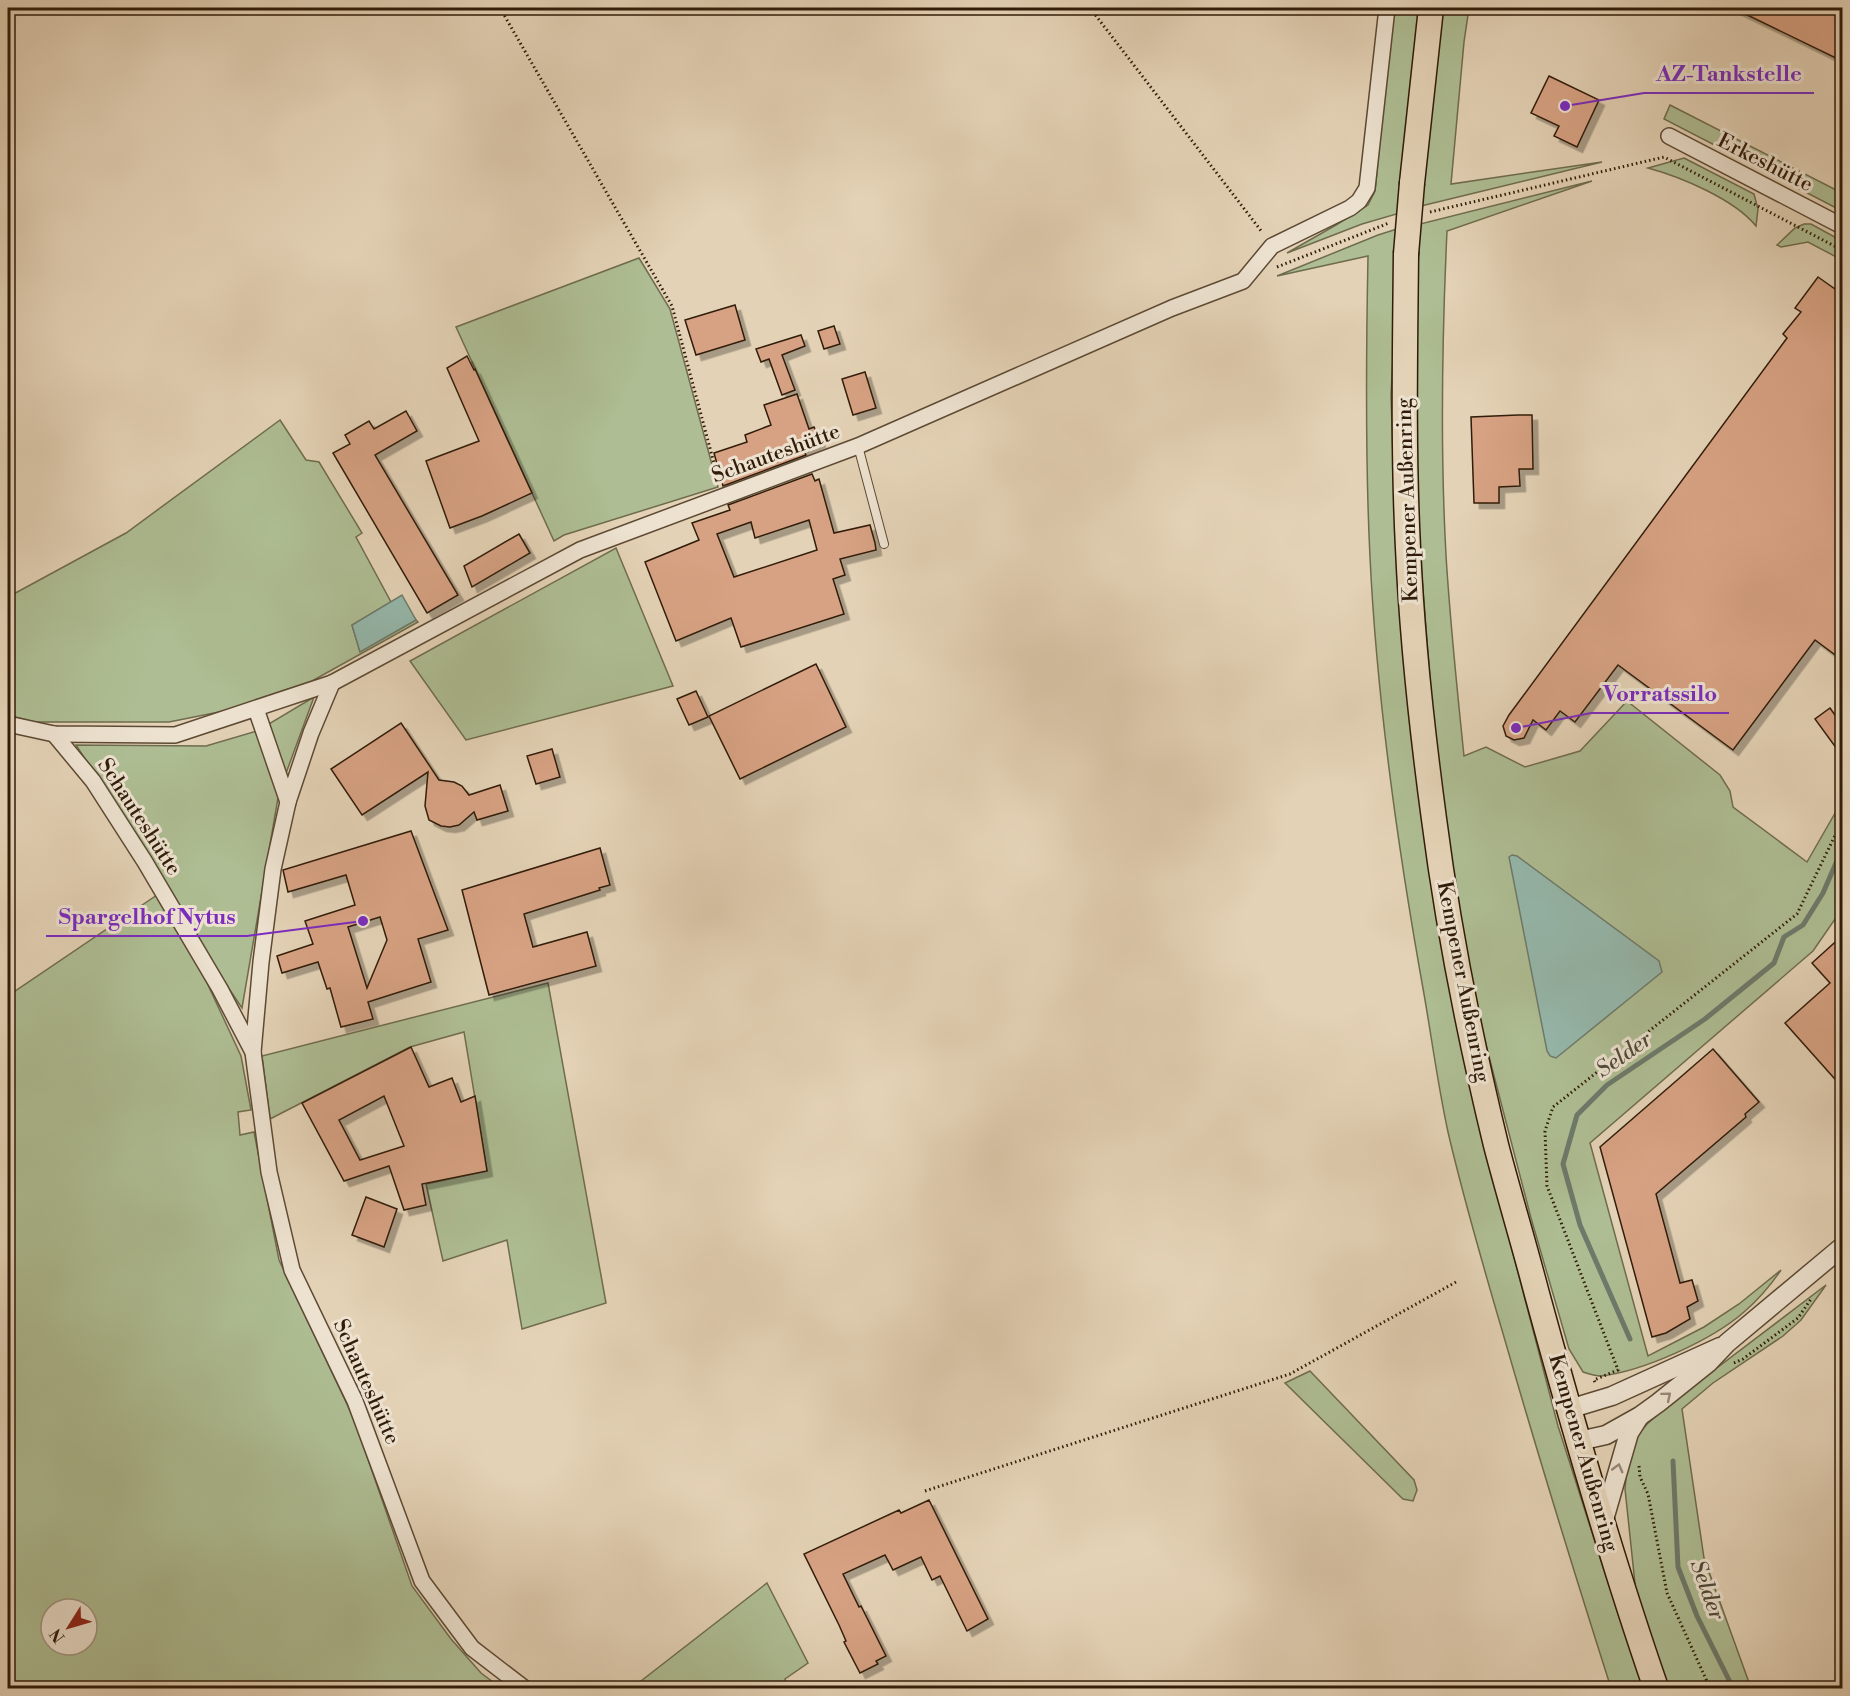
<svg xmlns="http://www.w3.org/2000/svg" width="1850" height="1696" viewBox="0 0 1850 1696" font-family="'Libre Bodoni',serif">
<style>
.green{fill:#aebd93;stroke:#6f6c4e;stroke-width:1.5;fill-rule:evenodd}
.water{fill:#95b8ac;stroke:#6d7a6b;stroke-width:1.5}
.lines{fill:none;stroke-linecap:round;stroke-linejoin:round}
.stream{stroke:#6d7a6b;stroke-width:5}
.building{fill:#d7a283;stroke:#301c09;stroke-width:1.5;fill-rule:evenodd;filter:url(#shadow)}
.service-casing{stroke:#5d4a34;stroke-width:10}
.minor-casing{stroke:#5d4a34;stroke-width:18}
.tertiary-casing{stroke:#5d4a34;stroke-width:21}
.primary-casing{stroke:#301c09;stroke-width:27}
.path{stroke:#301c09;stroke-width:3;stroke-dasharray:1.5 3;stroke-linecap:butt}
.service{stroke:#ede2d0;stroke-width:8}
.minor{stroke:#ede2d0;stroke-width:15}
.tertiary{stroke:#ede2d0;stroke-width:18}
.primary{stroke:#e4d2b6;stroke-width:24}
.primary-bridge-casing{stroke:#301c09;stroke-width:27;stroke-linecap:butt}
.primary-bridge{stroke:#e4d2b6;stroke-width:24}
.oneway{stroke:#988976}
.labels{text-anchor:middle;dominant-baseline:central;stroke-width:6;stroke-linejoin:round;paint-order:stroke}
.street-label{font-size:21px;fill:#301c09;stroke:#ede2d0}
.water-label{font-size:22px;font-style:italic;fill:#4e4b3a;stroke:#ede2d0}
.leader{fill:none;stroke:#7b2cbf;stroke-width:2}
.callout-dot{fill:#7b2cbf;stroke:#ede2d0;stroke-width:2}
.callout-label{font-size:22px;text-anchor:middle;font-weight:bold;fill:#7b2cbf;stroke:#ede2d0;stroke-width:6;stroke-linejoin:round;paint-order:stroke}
</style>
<defs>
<filter id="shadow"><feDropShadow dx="5.5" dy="5.5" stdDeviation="0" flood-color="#0004"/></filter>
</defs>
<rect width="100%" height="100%" fill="#e4d2b6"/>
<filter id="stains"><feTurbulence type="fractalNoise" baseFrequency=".00333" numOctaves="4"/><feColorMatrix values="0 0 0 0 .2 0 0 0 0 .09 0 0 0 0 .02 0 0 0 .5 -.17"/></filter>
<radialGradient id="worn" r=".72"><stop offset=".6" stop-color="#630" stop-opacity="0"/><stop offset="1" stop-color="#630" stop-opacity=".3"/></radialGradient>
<!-- green -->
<g class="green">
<path d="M1393 8H1421L1400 213 1362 224 1287 253 1336 225 1368 205 1375 191Z"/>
<path d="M1441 8H1469L1464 42 1451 184 1602 162 1421 206Z"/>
<path d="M1670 105 1842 193V211L1664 119Z"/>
<path d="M1684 158 1754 194 1758 209 1756 226C1734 199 1681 177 1648 168Z"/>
<path d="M1592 181 1447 231C1442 339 1440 447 1446 555 1450 622 1457 689 1464 756L1486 747 1525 767 1580 751 1627 701 1720 775 1730 791 1733 807 1807 862 1842 801V909L1813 951 1590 1143 1648 1356 1704 1327 1739 1304 1781 1270C1770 1286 1758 1300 1744 1312 1712 1340 1644 1371 1601 1376 1595 1376 1589 1374 1583 1372L1569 1349 1531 1218 1479 1018 1454 880 1437 767 1416 502 1415 333 1420 224Z"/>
<path d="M1804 224H1811L1842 241V260L1808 242 1781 247 1777 245 1795 228Z"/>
<path d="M1400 228 1391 395 1393 457 1478 1119 1558 1426 1619 1617 1646 1688H1611C1574 1572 1538 1455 1504 1337 1484 1269 1464 1201 1448 1132 1438 1086 1432 1040 1424 994 1398 850 1377 704 1370 557 1365 457 1366 357 1368 256L1277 276 1378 235Z"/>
<path d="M639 258 670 309 718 487 564 535 554 541 456 327Z"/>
<path d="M280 420 306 460 319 462 362 533 356 537 391 602 352 625 360 652 416 620 418 622 312 681 224 711 169 722H34L8 715V597L126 533Z"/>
<path d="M616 548 673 686 466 740 410 661Z"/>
<path d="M314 697 285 776 267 725Z"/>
<path d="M257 731 279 792 242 1008 213 965 170 889 76 745 206 746Z"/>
<path d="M157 895 202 972 241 1056 251 1110 238 1112 240 1135 254 1132 279 1260 354 1419 412 1586 451 1639 481 1673 501 1688H8V996ZM51 1609H87V1645H51Z"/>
<path d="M548 983 606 1303 522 1329 507 1240 443 1261 426 1184 487 1171 464 1032 410 1047 270 1119 262 1056Z"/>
<path d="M1826 1285 1801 1320 1783 1336 1713 1383 1682 1409 1704 1558 1751 1688H1667L1638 1612 1625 1489 1629 1446 1647 1424 1676 1399Z"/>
<path d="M1310 1371 1414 1480 1417 1490 1413 1501 1403 1499 1285 1383Z"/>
<path d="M767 1583 808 1663 785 1679 788 1688H632Z"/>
</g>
<!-- water -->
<g class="water">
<path d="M402 595 416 620 360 652 352 625Z"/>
<path d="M1512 855 1517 856 1659 961 1662 972 1556 1058 1550 1056 1547 1051 1509 857Z"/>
</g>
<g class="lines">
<!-- stream -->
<g class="stream">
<path d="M1630 1339 1580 1225 1563 1164 1577 1115 1607 1085 1705 1019 1774 963 1784 937 1803 925 1823 893 1842 849"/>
<path d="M1673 1461 1678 1567 1697 1616 1733 1688"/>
</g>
</g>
<!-- building -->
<g class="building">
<path d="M1733 8H1842V61Z"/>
<path d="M1549 76 1599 100 1577 147 1554 136 1559 126 1531 113Z"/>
<path d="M1818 277 1842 294V660L1815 640 1733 750 1618 665 1575 722 1560 711 1546 730 1533 720 1524 738 1514 740 1506 736 1503 726 1509 715 1787 338 1783 334 1801 312 1795 308Z"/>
<path d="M735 305 745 340 696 355 685 320Z"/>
<path d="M834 326 840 344 824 349 818 331Z"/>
<path d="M801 335 805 346 782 355 795 390 782 395 769 359 761 362 756 349Z"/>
<path d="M467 356 474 370 475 369 532 493 482 516 450 528 426 461 479 441 447 368Z"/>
<path d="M865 372 876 408 853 415 842 379Z"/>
<path d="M797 394 809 429 814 427 820 442 803 449 806 455 723 486 714 453 747 442 745 435 771 425 764 405Z"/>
<path d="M406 411 417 431 375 455 458 595 427 613 333 453 350 444 345 435 369 421 374 429Z"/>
<path d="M1518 415H1532L1533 469H1519L1520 486 1499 487V503H1474L1471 417Z"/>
<path d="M812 474 815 481 819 479 834 533 870 525 875 543 876 550 840 559 845 575 833 579 844 614 741 647 731 618 676 641 645 562 699 540 692 523 730 510 728 505ZM809 520 817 550 734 577 717 534 751 522 755 538Z"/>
<path d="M519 534 530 553 472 587 464 566Z"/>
<path d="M816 664 846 727 740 779 709 716Z"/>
<path d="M696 691 708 717 689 725 677 699Z"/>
<path d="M1830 708 1842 725V756L1815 719Z"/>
<path d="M401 723 439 780 454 782 462 786 469 795 500 785 508 811 477 820 474 812 459 825 450 827 441 826 429 820 425 806 428 772 362 815 331 769Z"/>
<path d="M552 749 560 777 536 784 527 756Z"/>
<path d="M411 831 448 930 418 939 431 982 368 1002 373 1019 341 1027 330 988 327 989 318 962 282 973 277 956 313 944 305 921 355 905 346 875 288 892 283 870ZM380 917 387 940 367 988 348 927Z"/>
<path d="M600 848 610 885 599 888 600 890 524 914 533 947 587 932 596 966 489 995 462 890Z"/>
<path d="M1842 936V1087L1785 1023 1830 983 1812 963Z"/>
<path d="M411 1047 429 1087 452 1078 461 1102 475 1096 487 1171 422 1184 426 1205 404 1210 389 1166 344 1181 302 1103ZM384 1096 404 1146 360 1160 339 1120Z"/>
<path d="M1713 1049 1759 1102 1745 1114 1746 1117 1656 1194 1680 1283 1692 1280 1698 1301 1687 1307 1690 1319 1666 1333 1652 1337 1600 1147Z"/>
<path d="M366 1197 397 1209 384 1247 352 1235Z"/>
<path d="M929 1500 988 1619 967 1631 940 1576 932 1580 921 1557 893 1570 885 1555 843 1574 859 1607 861 1606 886 1656 876 1661 878 1664 860 1673 844 1642 846 1641 839 1625 804 1554 899 1510 901 1513Z"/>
</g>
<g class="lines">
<!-- service casing -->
<g class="service-casing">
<path id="service" d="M858 446 884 544"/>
</g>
<!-- minor casing -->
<g class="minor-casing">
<g id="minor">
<path d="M1669 136 1842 226"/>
<path d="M332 683 311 733 288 802 273 869 261 962 253 1052 269 1172 292 1270 355 1401 422 1581 472 1648 524 1688"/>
<path d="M256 709 288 802"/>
<path d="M8 724 54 734 175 735 332 683 580 550 858 446 1172 308 1243 281 1272 246 1350 208 1359 201 1367 188 1387 8"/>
<path d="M54 734 93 781 145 862 220 989 253 1052"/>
</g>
</g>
<!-- tertiary casing -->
<g class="tertiary-casing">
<g id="tertiary">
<path d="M1569 1409 1612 1396 1720 1347"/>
<path d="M1579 1441 1606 1435 1640 1416 1658 1403 1708 1363 1727 1343 1842 1247"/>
<path d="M1603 1523 1629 1433 1639 1417"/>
</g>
</g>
<!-- primary casing -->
<g class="primary-casing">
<g id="primary">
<path d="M1412 183 1431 8"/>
<path d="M1406 254C1405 352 1403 450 1408 548 1412 639 1422 730 1434 819 1448 928 1470 1038 1496 1145 1509 1195 1524 1244 1537 1294 1573 1426 1611 1558 1656 1688"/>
</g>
</g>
<!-- path -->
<g class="path">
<path d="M500 8 672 306 719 482"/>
<path d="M1090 8 1262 232"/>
<path d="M1430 212 1664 157 1842 250"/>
<path d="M1277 267 1389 223"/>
<path d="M1734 1363 1743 1359 1798 1318 1811 1299"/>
<path d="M1595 1382 1594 1380 1618 1370 1547 1186 1545 1131 1553 1107 1797 914 1842 821"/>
<path d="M1639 1466 1640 1477 1648 1494 1667 1593 1710 1688"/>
<path d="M925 1491 1290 1374 1456 1282"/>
</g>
<!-- service -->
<use href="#service" class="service"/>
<!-- minor -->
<use href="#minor" class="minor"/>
<!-- tertiary -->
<use href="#tertiary" class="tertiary"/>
<!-- primary -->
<use href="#primary" class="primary"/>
<!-- primary-bridge casing -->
<g class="primary-bridge-casing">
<path id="primary-bridge" d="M1406 254 1412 183"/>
</g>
<!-- primary-bridge -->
<use href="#primary-bridge" class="primary-bridge"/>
</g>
<!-- one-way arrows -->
<defs><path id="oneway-chevron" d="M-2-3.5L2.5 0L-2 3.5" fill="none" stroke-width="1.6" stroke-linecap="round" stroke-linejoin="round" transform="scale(1.5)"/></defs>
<g class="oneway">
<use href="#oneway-chevron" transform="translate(1667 1396) rotate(-40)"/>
<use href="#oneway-chevron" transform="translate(1618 1468) rotate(-75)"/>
</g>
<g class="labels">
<!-- street labels -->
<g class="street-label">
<text transform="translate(1765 163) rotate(27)">Erkeshütte</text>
<text transform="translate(776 454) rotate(-20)">Schauteshütte</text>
<text transform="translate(1408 500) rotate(-92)">Kempener Außenring</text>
<text transform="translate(139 817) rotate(57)">Schauteshütte</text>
<text transform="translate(1463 982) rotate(79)">Kempener Außenring</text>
<text transform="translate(366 1382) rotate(66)">Schauteshütte</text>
<text transform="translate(1583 1453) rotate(74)">Kempener Außenring</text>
</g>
<!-- water labels -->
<g class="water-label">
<text transform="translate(1624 1055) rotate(-35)">Selder</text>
<text transform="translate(1707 1590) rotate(70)">Selder</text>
</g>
</g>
<!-- callouts -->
<path class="leader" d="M1565 106L1644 93H1814M1516 728L1591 713H1729M363 921L247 936H46"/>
<g class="callout-dot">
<circle cx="1565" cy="106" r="6"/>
<circle cx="1516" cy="728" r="6"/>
<circle cx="363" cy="921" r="6"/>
</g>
<g class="callout-label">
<text x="1729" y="81">AZ-Tankstelle</text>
<text x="1660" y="701">Vorratssilo</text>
<text x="147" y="924">Spargelhof Nytus</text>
</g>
<!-- margin -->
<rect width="1850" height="1696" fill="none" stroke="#e4d2b6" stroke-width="30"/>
<rect x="9" y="9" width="1832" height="1678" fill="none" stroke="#301c09" stroke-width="3"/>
<rect x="15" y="15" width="1820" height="1666" fill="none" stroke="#301c09" stroke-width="1.5"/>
<!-- north arrow -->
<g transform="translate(69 1627) rotate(233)"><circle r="28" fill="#ede2d0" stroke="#a19380" stroke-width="1.5"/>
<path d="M0-4.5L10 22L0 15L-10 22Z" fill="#8f2418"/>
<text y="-9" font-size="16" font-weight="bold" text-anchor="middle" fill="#301c09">N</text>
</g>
<rect width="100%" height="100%" filter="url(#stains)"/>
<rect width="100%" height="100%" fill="url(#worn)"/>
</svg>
